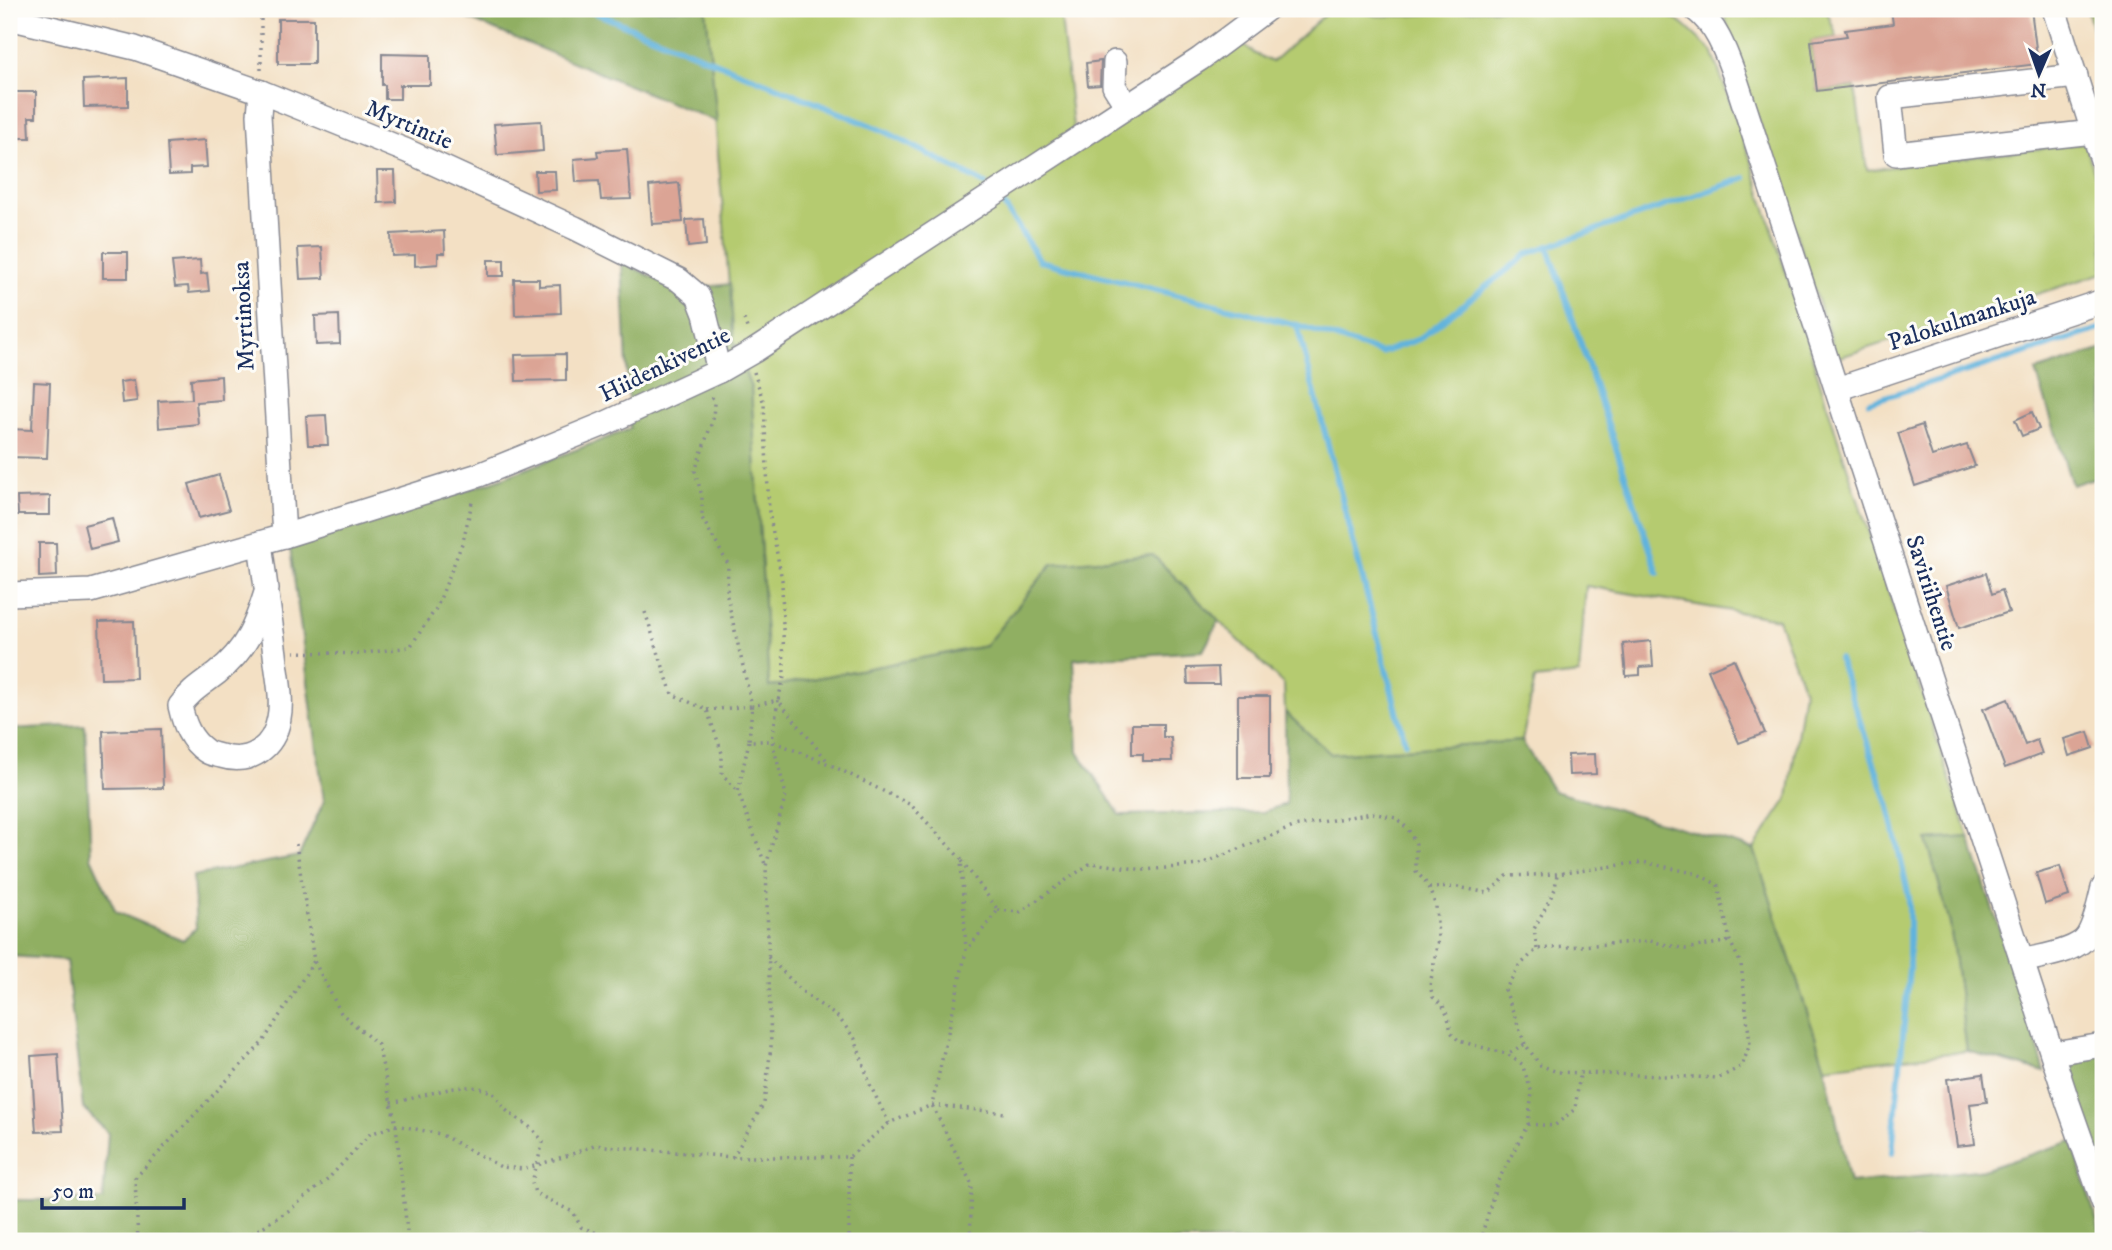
<svg xmlns="http://www.w3.org/2000/svg" width="2112" height="1250" viewBox="0 0 2112 1250" font-family="'IM FELL DW Pica',serif">
<style>
.green{fill:#b5cb6f;stroke:#687d66;stroke-width:2}
.forest{fill:#90af62;stroke:#566f60;stroke-width:2}
.lines{fill:none;stroke-linecap:round;stroke-linejoin:round}
.stream{stroke:#61b3dd;stroke-width:6}
.building{fill:#dba495}
.minor-casing{stroke:#878891;stroke-width:26}
.path{stroke:#878891;stroke-width:3.5;stroke-dasharray:2 5;stroke-linecap:butt}
.minor{stroke:#fff;stroke-width:23}
.labels{text-anchor:middle;dominant-baseline:central;stroke-width:6;stroke-linejoin:round;paint-order:stroke}
.street-label{font-size:24px;fill:#1b2f5e;stroke:#fdfcf7}
</style>
<rect width="100%" height="100%" fill="#fdfcf7"/>
<filter id="ink" filterUnits="userSpaceOnUse"><feTurbulence type="fractalNoise" baseFrequency=".0143" numOctaves="2"/><feDisplacementMap in="SourceGraphic" scale="14" xChannelSelector="R" yChannelSelector="G"/><feConvolveMatrix kernelMatrix="1 2 1 2 8 2 1 2 1" color-interpolation-filters="sRGB"/></filter>
<filter id="wash" filterUnits="userSpaceOnUse"><feTurbulence type="fractalNoise" baseFrequency=".00686" numOctaves="4" result="noise"/><feDisplacementMap in="SourceGraphic" scale="28" xChannelSelector="R" yChannelSelector="G"/><feGaussianBlur stdDeviation="1.57" result="paint"/><feColorMatrix in="noise" values="0 0 0 0 0 0 0 0 0 0 0 0 0 0 0 0 0 1.4 0 .05"/><feComposite in="paint" operator="in"/></filter>
<g filter="url(#wash)">
<rect width="100%" height="100%" fill="#f3e0c4"/>
<!-- green -->
<g class="green">
<path d="M706 9H1060L1074 135 1234 36 1255 54 1272 62 1331 9H1354L1376 16H1404L1489 9H1658L1685 26 1712 51 1751 161 1835 430 1969 837 1927 840 1950 924 1967 1051 1825 1067 1754 849 1788 798 1804 690 1778 619 1586 586 1579 674 1535 679 1522 741 1330 754 1285 712 1284 685 1153 555 1052 564 986 646 769 687 751 388 741 361 753 351 734 344Z"/>
<path d="M1722 9H1826L1837 37 1811 41 1817 91 1855 87 1867 170 2085 143 2103 201V273L1837 358Z"/>
<path d="M2087 9H2103V66Z"/>
</g>
<!-- forest -->
<g class="forest">
<path d="M445 9H706L717 122Z"/>
<path d="M622 262 679 290 730 284 734 344 751 388 769 687 985 646 1052 564 1153 555 1219 621 1203 651 1074 659 1078 752 1120 815 1263 812 1286 804 1285 712 1331 754 1522 741 1553 791 1754 849 1825 1067 1850 1183 1986 1169 2072 1141 2103 1241H9V1200H103L108 1133 83 1108 66 960 9 956V729L85 725 91 857 116 912 183 940 196 928 193 876 299 856 324 801 290 548 497 480 630 429Z"/>
<path d="M2103 349V475L2072 485 2036 371Z"/>
<path d="M1969 837 2035 1038 2045 1072 1967 1051 1950 924 1927 840Z"/>
<path d="M2103 1053V1168L2065 1058Z"/>
</g>
<g class="lines">
<!-- stream -->
<g class="stream">
<path d="M586 9 884 131 985 184"/>
<path d="M1000 199 1040 261 1297 325 1381 353 1419 339 1529 253 1745 178"/>
<path d="M1548 246 1658 573"/>
<path d="M1297 325 1405 742"/>
<path d="M1869 402 2103 328"/>
<path d="M1839 659 1889 807 1909 897V970L1892 1153"/>
</g>
</g>
<g id="blocks">
<!-- building -->
<g class="building">
<path d="M1904 9H2031L2038 64 1817 91 1811 41 1847 36 1845 30 1893 24 1891 10Z"/>
<rect x="278" y="19" width="36" height="45"/>
<path d="M382 54 430 55V85H400V99H385V85H382Z"/>
<path d="M1101 61 1100 85 1088 86 1086 63Z"/>
<path d="M128 78V106L84 107 83 80Z"/>
<path d="M9 92H36V117H29L30 138H9Z"/>
<path d="M541 121 543 151 497 155 494 124Z"/>
<path d="M205 140 207 167 190 168V174L169 175 167 143Z"/>
<path d="M627 149 631 199 601 200 599 181 576 182 574 159 598 157 597 151Z"/>
<path d="M377 171H395L396 202 378 203Z"/>
<path d="M535 171H555L556 190 536 191Z"/>
<path d="M679 183 683 222 652 224 649 186Z"/>
<path d="M704 219 706 245 688 247 686 220Z"/>
<path d="M444 231 445 253H438V264L415 266V255L392 256 391 234Z"/>
<path d="M322 247 324 278 300 279 298 248Z"/>
<rect x="103" y="252" width="25" height="26"/>
<path d="M200 260 201 274 207 273 209 291 189 293 188 286 175 287 172 262Z"/>
<rect x="488" y="260" width="16" height="16"/>
<path d="M514 279H539V286L560 285 561 313 515 315Z"/>
<path d="M339 315 340 344 316 345 315 316Z"/>
<path d="M566 354V380L516 381 515 355Z"/>
<path d="M221 376 222 400 196 402 198 424 159 428 158 401 192 399 191 379Z"/>
<path d="M134 380 137 401 122 403 120 382Z"/>
<path d="M34 382 50 383 47 458 9 457V429L32 430Z"/>
<path d="M2032 412 2039 429 2022 436 2015 420Z"/>
<path d="M326 415 328 445H308L306 416Z"/>
<path d="M1922 425 1932 456 1967 445 1975 466 1915 486 1898 433Z"/>
<path d="M219 475 229 510 199 518 189 484Z"/>
<path d="M50 496V515H18L17 497Z"/>
<path d="M112 518 118 542 90 549 84 525Z"/>
<path d="M39 543H56L57 576 39 577Z"/>
<path d="M1986 573 1992 594 2002 590 2009 612 1959 628 1946 586Z"/>
<path d="M134 621 136 678 101 679 99 622Z"/>
<path d="M1651 641 1653 666 1640 667V675L1626 676 1623 644Z"/>
<path d="M1734 659 1765 733 1739 743 1708 670Z"/>
<path d="M1218 667 1219 684H1188L1187 668Z"/>
<rect x="1238" y="696" width="32" height="82"/>
<path d="M2008 699 2025 745 2037 740 2042 754 2005 768 1983 709Z"/>
<path d="M1132 724H1163V737H1171L1172 761H1143V754H1132Z"/>
<path d="M161 729 163 788 105 789 103 731Z"/>
<path d="M2088 732 2093 748 2069 756 2064 739Z"/>
<path d="M1595 754 1596 774 1569 775 1568 755Z"/>
<path d="M2060 866 2069 896 2045 904 2036 873Z"/>
<path d="M58 1054 63 1131 36 1132 31 1056Z"/>
<path d="M1983 1074 1987 1102 1970 1104 1975 1144 1957 1146 1947 1079Z"/>
</g>
</g>
</g>
<g filter="url(#ink)">
<use href="#blocks" fill-opacity="0" stroke="#878891" stroke-width="2"/>
<g class="lines">
<!-- minor casing -->
<g class="minor-casing">
<g id="minor">
<path d="M1695 9C1719 27 1727 56 1737 83L2068 1103 2103 1202"/>
<path d="M2054 9 2103 163"/>
<path d="M9 18 135 48 261 92 407 151 575 228 679 280 698 296 705 314 719 371"/>
<path d="M1115 62 1114 86 1126 105"/>
<path d="M2076 76 1890 97 1896 154 2093 132"/>
<path d="M261 92 259 115 284 536"/>
<path d="M1837 389 2103 301"/>
<path d="M260 543C265 580 270 617 275 654 277 675 283 698 279 718 274 748 250 765 221 756 217 755 210 754 206 751 190 740 184 724 180 706 190 691 203 684 217 673 247 649 256 625 267 589"/>
<path d="M9 594 91 591 284 536 479 475 604 424 719 371 754 351 1200 59 1267 9"/>
<path d="M2023 961C2040 956 2078 952 2088 935 2096 922 2099 903 2103 888"/>
<path d="M2053 1053 2103 1045"/>
</g>
</g>
<!-- path -->
<g class="path">
<path d="M261 70V9"/>
<path d="M744 319 748 331"/>
<path d="M754 372 764 404 769 512 782 580 784 677 778 700 829 763"/>
<path d="M712 397 714 403 713 419 695 471 702 496V518L728 564 727 596 752 706 778 700 772 741 786 795 766 866 771 1047 764 1103 733 1157"/>
<path d="M645 612 672 694 707 710 722 753V774L738 792"/>
<path d="M294 652 358 654 410 647 437 607 463 541 473 498"/>
<path d="M707 710 752 706 749 741H772L831 765 911 805 961 859 966 951 932 1105 972 1185 970 1241"/>
<path d="M749 741 738 792 765 864"/>
<path d="M296 844 314 961 341 1013 378 1045 396 1125 408 1241"/>
<path d="M962 861 998 910 967 950"/>
<path d="M1429 888 1458 887 1488 893 1507 876 1557 874 1643 862 1698 874 1718 885 1730 941 1741 964 1750 1044 1742 1066 1719 1078 1557 1072 1540 1065 1525 1044 1507 1054"/>
<path d="M998 910 1020 912 1091 863 1145 870 1199 865 1293 827 1372 813 1396 818 1408 829 1416 844V871L1427 884 1436 906 1438 939 1430 986 1433 997 1443 1006 1448 1017 1451 1032 1459 1041 1507 1054 1522 1064 1532 1093 1528 1124 1497 1183 1480 1241"/>
<path d="M1537 949 1534 929 1555 889 1557 874"/>
<path d="M768 957 805 994 839 1018 855 1039 871 1087 889 1123"/>
<path d="M1525 1044 1505 990 1519 966 1537 949 1650 941 1685 949 1730 941"/>
<path d="M391 1102C421 1100 465 1076 492 1093 499 1097 500 1105 506 1110 522 1124 529 1122 543 1142L532 1182 535 1193 573 1212 581 1227 618 1241"/>
<path d="M1528 1124 1554 1126 1575 1109 1580 1074"/>
<path d="M849 1157V1241"/>
<path d="M138 1241 135 1178 263 1042 314 961"/>
<path d="M240 1241 288 1211 327 1180 370 1134 396 1125 440 1134 501 1167 525 1169 575 1153 594 1145 733 1157H849L889 1123 932 1105 1005 1113"/>
</g>
<!-- minor -->
<use href="#minor" class="minor"/>
</g>
</g>
<g class="labels">
<!-- street labels -->
<g class="street-label">
<text transform="translate(409 125) rotate(23)">Myrtintie</text>
<text transform="translate(244 316) rotate(-93)">Myrtinoksa</text>
<text transform="translate(1962 320) rotate(-18)">Palokulmankuja</text>
<text transform="translate(665 365) rotate(-26)">Hiidenkiventie</text>
<text transform="translate(1931 593) rotate(72)">Saviriihentie</text>
</g>
</g>
<!-- margin -->
<rect width="2112" height="1250" fill="none" stroke="#fdfcf7" stroke-width="35"/>
<!-- north arrow -->
<g transform="translate(2039 74) rotate(182)" stroke="#fdfcf7" stroke-width="5" paint-order="stroke">
<path d="M0-5L12 26L0 18L-12 26Z" fill="#1b2f5e"/>
<text y="-10" font-size="19" font-weight="bold" text-anchor="middle" fill="#1b2f5e">N</text>
</g>
<!-- scale -->
<path d="M42 1198v10h142v-10" fill="none" stroke="#1b2f5e" stroke-width="3.5"/>
<text x="52" y="1198" font-size="21" fill="#1b2f5e" stroke="#fdfcf7" stroke-width="5" paint-order="stroke">50 m</text>
</svg>
